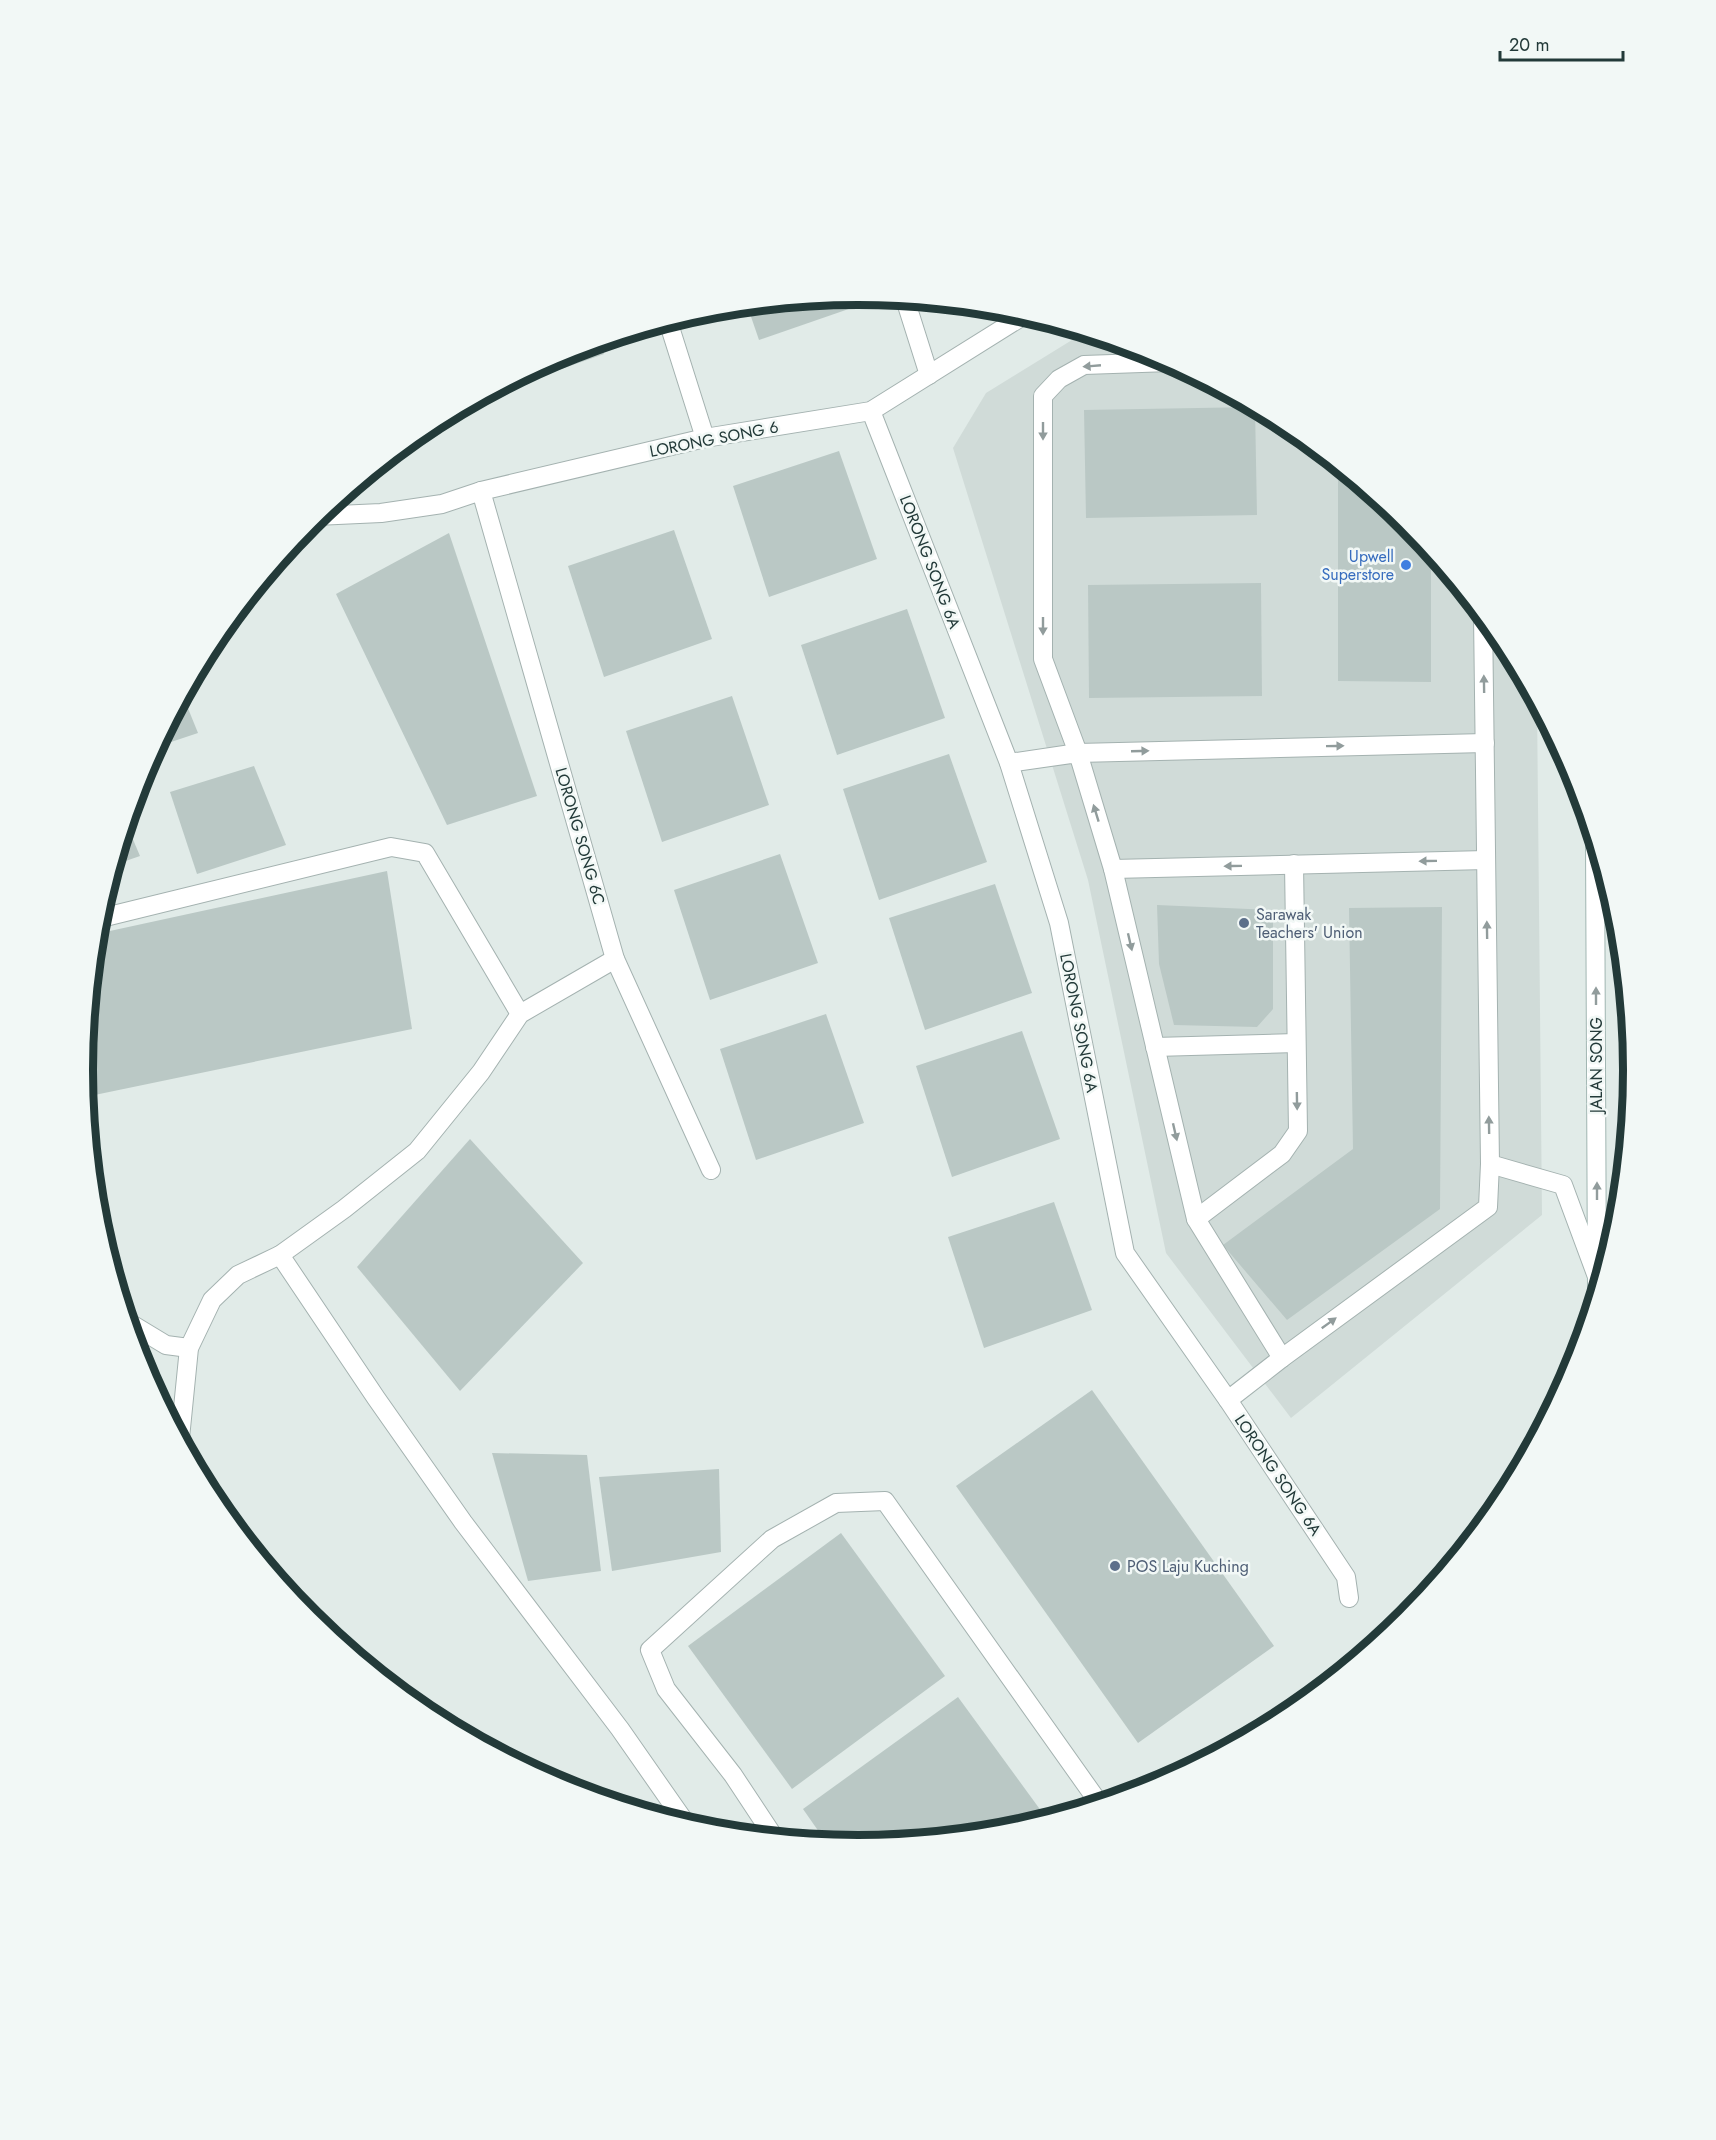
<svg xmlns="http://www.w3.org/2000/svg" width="1716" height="2140" viewBox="0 0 1716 2140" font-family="Jost,sans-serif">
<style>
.built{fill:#d0dbd8}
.building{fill:#bac8c5}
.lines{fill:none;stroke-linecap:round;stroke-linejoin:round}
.lane-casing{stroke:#a4b2b0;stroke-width:20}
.street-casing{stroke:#a4b2b0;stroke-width:20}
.secondary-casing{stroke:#a1b6b2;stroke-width:20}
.lane{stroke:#fff;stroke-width:18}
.street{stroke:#fff;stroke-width:18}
.secondary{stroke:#fff;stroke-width:18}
.oneway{fill:#919c9c}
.shop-dot{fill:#3f7fe0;stroke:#f2f8f6;stroke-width:2}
.service-dot{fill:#5c6f8a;stroke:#f2f8f6;stroke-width:2}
.labels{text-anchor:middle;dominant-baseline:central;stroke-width:5;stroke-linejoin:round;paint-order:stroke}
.street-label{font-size:16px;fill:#233a39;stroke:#f2f8f6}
.shop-label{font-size:16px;fill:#366cbe;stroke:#f2f8f6;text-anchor:end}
.service-label{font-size:16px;fill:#4e5e75;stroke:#f2f8f6;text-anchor:start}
.rim{fill:none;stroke:#233a39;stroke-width:8}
</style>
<rect width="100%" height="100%" fill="#e1ebe8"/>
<!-- built -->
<path class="built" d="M1085 332 1155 354 1289 425 1407 522 1503 639 1537 703 1542 1215 1291 1418 1166 1253 1088 880 953 448 986 393Z"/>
<!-- building -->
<g class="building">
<path d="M858 295H864L866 303 759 340 747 305Z"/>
<path d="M600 342 604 354 496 392 495 389 562 353Z"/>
<path d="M1255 407 1257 515 1086 518 1084 410Z"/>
<path d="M839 451 877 559 769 597 733 486Z"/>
<path d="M1338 466 1407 522 1431 552V682L1338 681Z"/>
<path d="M674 530 712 639 604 677 568 566Z"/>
<path d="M449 533 537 796 447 825 336 594Z"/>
<path d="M1261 583 1262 696 1089 698 1088 585Z"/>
<path d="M907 609 945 718 837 755 801 645Z"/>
<path d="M183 696 198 733 156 747Z"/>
<path d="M732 696 769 805 662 842 626 731Z"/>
<path d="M949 754 987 862 879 900 843 789Z"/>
<path d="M254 766 286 845 197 874 170 792Z"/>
<path d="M126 823 140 856 114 865Z"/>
<path d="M780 854 818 963 710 1000 674 890Z"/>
<path d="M387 871 412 1029 85 1097 82 1070 96 934Z"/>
<path d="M995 884 1032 993 925 1030 889 918Z"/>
<path d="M1157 905 1273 910V1009L1257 1027 1174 1025 1159 964Z"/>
<path d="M1442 907 1440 1209 1287 1320 1223 1245 1353 1149 1349 908Z"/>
<path d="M826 1014 864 1123 756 1160 720 1049Z"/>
<path d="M1022 1031 1060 1139 952 1177 916 1066Z"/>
<path d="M470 1139 583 1263 460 1391 357 1267Z"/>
<path d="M1054 1202 1092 1310 984 1348 948 1237Z"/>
<path d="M1092 1390 1274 1646 1138 1743 956 1486Z"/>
<path d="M492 1453 587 1455 601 1571 528 1581Z"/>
<path d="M719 1469 721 1552 612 1571 599 1477Z"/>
<path d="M841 1533 945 1676 792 1789 688 1646Z"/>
<path d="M958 1697 1047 1819 1009 1831 858 1845 826 1842 803 1809Z"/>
</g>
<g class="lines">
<!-- lane casing -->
<g class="lane-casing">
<g id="lane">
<path d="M905 299 929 375"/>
<path d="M1170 362 1084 365 1059 379 1043 396V659L1078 753 1485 743"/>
<path d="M1009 763 1078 753 1113 869"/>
<path d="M97 919 391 847 425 853 520 1014"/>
<path d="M1155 1047 1296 1043"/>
<path d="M1490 1164 1563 1185 1596 1274"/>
<path d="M1196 1219 1282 1154 1298 1131 1294 864"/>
<path d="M128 1322 166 1345 189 1348"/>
<path d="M1282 1358 1196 1219 1113 869 1486 860"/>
<path d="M1228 1400 1282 1358 1488 1207 1490 1164 1483 615"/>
<path d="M774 1837 733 1775 666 1689 650 1650 772 1539 836 1503 885 1501 1099 1803"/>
</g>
</g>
<!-- street casing -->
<g class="street-casing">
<g id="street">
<path d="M668 321 705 438"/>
<path d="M871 411 1009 763 1059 923 1125 1253 1228 1400 1346 1577 1349 1598"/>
<path d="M481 491 615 959 711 1170"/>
<path d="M316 516 381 513 442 504 481 491 705 438 871 411 1026 314"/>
<path d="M280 1255 376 1398 463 1522 620 1729 687 1825"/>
<path d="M180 1438 189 1348 212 1300 238 1275 280 1255 344 1209 417 1151 481 1072 520 1014 615 959"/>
</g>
</g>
<!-- secondary casing -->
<g class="secondary-casing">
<path id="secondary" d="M1595 840 1597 1291"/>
</g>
<!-- lane -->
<use href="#lane" class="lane"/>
<!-- street -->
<use href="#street" class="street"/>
<!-- secondary -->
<use href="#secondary" class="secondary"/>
</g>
<!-- one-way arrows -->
<defs><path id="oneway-solid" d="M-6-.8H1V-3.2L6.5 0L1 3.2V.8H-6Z" transform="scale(1.5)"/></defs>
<g class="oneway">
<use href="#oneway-solid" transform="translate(1092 366) rotate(175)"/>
<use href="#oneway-solid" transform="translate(1043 431) rotate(90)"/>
<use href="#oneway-solid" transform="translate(1043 626) rotate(90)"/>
<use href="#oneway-solid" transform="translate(1484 684) rotate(-91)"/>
<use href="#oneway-solid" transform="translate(1335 746) rotate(-1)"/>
<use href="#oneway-solid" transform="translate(1140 751) rotate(-2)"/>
<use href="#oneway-solid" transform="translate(1096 813) rotate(-107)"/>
<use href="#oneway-solid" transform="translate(1428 861) rotate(179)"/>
<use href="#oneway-solid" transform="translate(1233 866) rotate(179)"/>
<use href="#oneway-solid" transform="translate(1487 930) rotate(-91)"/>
<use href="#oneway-solid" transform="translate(1130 942) rotate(77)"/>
<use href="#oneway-solid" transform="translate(1596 996) rotate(-90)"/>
<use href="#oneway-solid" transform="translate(1297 1101) rotate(89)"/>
<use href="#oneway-solid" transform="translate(1489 1125) rotate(-91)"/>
<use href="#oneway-solid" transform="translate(1175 1132) rotate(77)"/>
<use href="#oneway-solid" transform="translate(1597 1191) rotate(-90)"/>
<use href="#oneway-solid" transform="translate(1329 1323) rotate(-36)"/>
</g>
<!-- markers -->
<circle class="shop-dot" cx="1406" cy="565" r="6"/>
<g class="service-dot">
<circle cx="1244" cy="923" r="6"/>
<circle cx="1115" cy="1566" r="6"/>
</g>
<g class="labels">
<!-- street labels -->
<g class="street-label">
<text transform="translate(714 439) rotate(-11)">LORONG SONG 6</text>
<text transform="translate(930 562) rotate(69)">LORONG SONG 6A</text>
<text transform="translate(580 836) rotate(74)">LORONG SONG 6C</text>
<text transform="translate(1079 1023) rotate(79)">LORONG SONG 6A</text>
<text transform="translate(1596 1065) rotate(-90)">JALAN SONG</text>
<text transform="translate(1278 1475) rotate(56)">LORONG SONG 6A</text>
</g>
<!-- shop labels -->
<g class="shop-label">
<text x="1394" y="556">Upwell<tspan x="1394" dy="18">Superstore</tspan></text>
</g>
<!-- service labels -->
<g class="service-label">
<text x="1256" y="914">Sarawak<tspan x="1256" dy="18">Teachers' Union</tspan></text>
<text x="1127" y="1566">POS Laju Kuching</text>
</g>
</g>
<!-- crop -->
<path d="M0 0H1716V2140H0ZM93 1070a765 765 0 1 1 1530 0a765 765 0 1 1-1530 0Z" fill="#f2f8f6" fill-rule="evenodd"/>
<path class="rim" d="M93 1070a765 765 0 1 1 1530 0a765 765 0 1 1-1530 0Z"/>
<!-- scale -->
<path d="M1500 51v9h123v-9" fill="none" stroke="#233a39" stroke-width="3"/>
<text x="1509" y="51" font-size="18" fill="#233a39" stroke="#f2f8f6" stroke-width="4.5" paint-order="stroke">20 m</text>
</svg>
